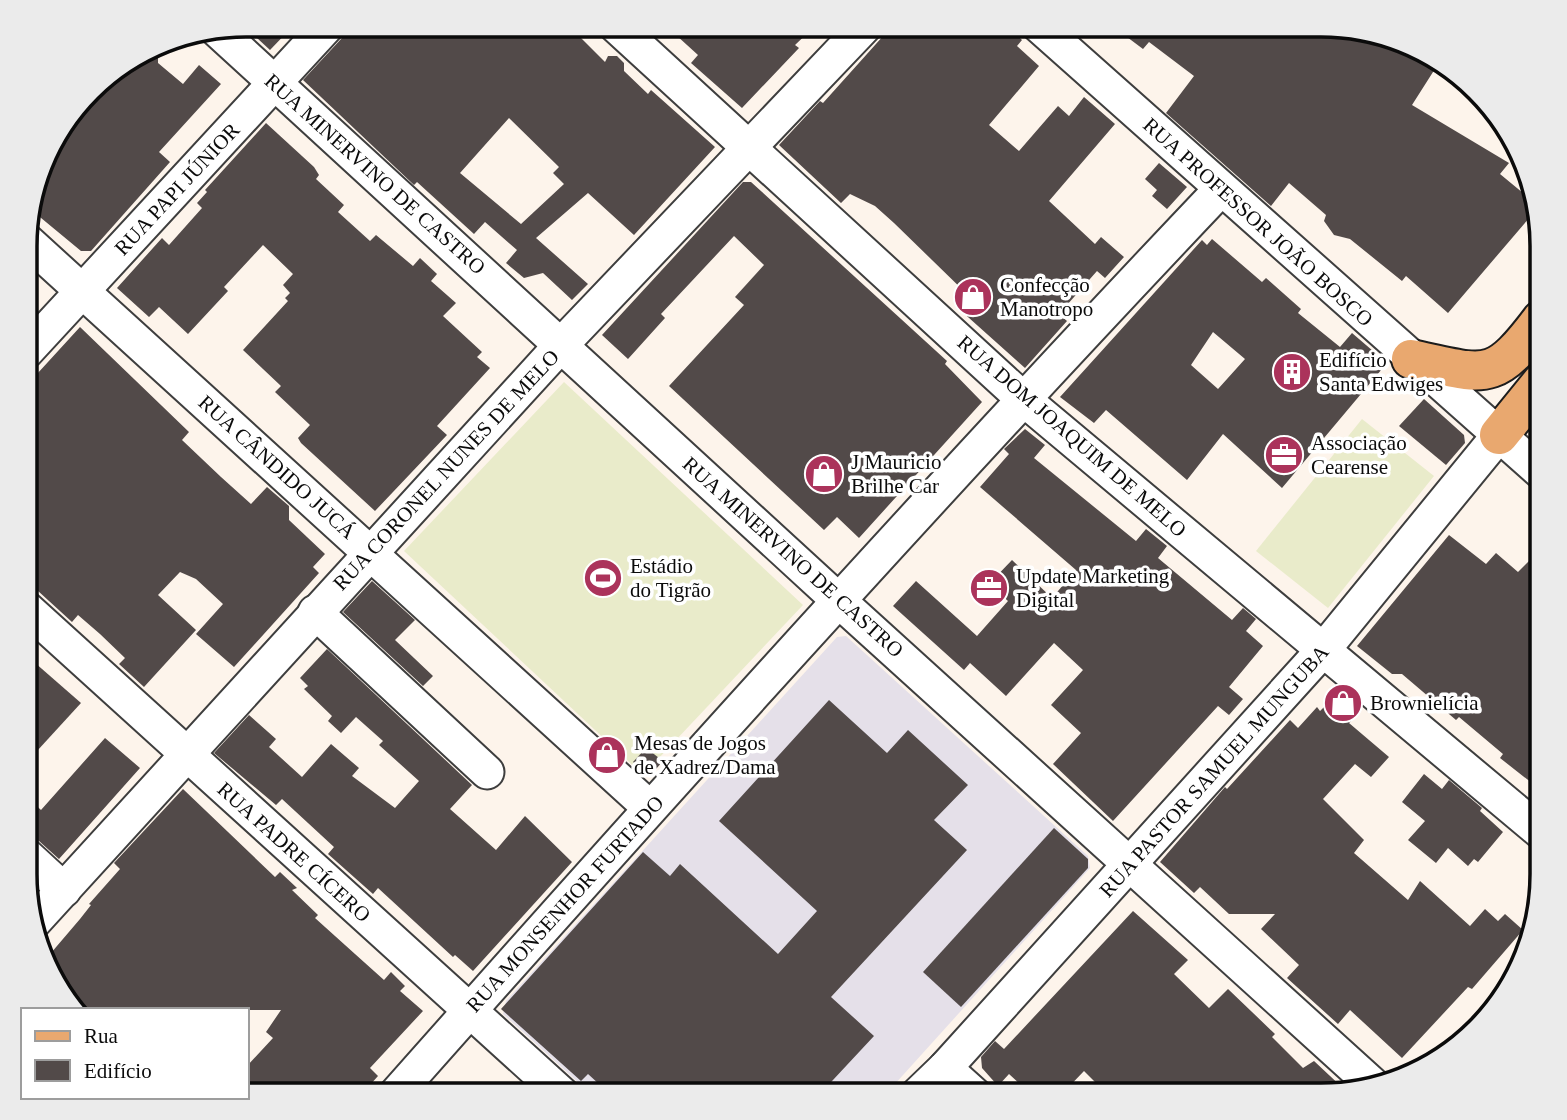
<svg xmlns="http://www.w3.org/2000/svg" width="1567" height="1120" viewBox="0 0 1567 1120" font-family="Georgia,serif">
<style>
.industrial{fill:#e5e0e9}
.pitch{fill:#e9ebca}
.building{fill:#524a49;fill-rule:evenodd}
.lines{fill:none;stroke-linecap:round;stroke-linejoin:round}
.minor-casing{stroke:#3e3e3e;stroke-width:37}
.major-casing{stroke:#1c1c1c;stroke-width:42}
.minor{stroke:#fff;stroke-width:33}
.major{stroke:#e9a86f;stroke-width:38}
.labels{text-anchor:middle;dominant-baseline:central;stroke-width:7;stroke-linejoin:round;paint-order:stroke}
.street-label{font-size:21px;fill:#0b0b0b;stroke:#fff}
.poi-label{font-size:21px;fill:#0b0b0b;stroke:#fff;text-anchor:start}
.rim{fill:none;stroke:#0b0b0b;stroke-width:3.5}
</style>
<rect width="100%" height="100%" fill="#fdf4eb"/>
<!-- industrial -->
<path class="industrial" d="M846 636 1088 856 1090 868 885 1095H592L503 1014 506 1001 837 637Z"/>
<!-- pitch -->
<g class="pitch">
<path d="M564 382 803 605 643 775 404 551Z"/>
<path d="M1362 419 1434 476 1328 608 1256 551Z"/>
</g>
<!-- building -->
<g class="building">
<path d="M246 24 276 25H294L270 50 243 25Z"/>
<path d="M350 25H568L605 62 608 56H617L624 63V71L648 94 651 90 715 147 634 235 588 193 536 238 588 284 572 300 543 273 524 278 506 263 517 250 485 222 474 234 417 182 414 185 303 80 342 38ZM509 118 559 167 553 173 564 184 521 224 460 173Z"/>
<path d="M665 25H816L795 45 799 48 742 108 691 63 698 55Z"/>
<path d="M893 25H1006L1022 40 1017 46 1039 66 989 125 1019 151 1058 106 1069 116 1084 97 1115 124 1049 201 1095 244 1101 237 1124 257 1105 278 1097 271 1059 314 1067 321 1025 368 959 309 970 297 894 223 875 206 850 194 841 203 779 145 820 101 823 103Z"/>
<path d="M1111 25H1335L1405 41 1440 61 1412 105 1509 163 1500 174 1534 202 1536 210 1448 313 1406 276 1402 281 1350 239 1334 235 1324 221 1326 215 1289 183 1271 206 1166 113 1194 76 1149 42 1143 49Z"/>
<path d="M158 46V63L183 84 199 65 221 84 159 152 170 162 91 251H81L29 208 54 136 101 79Z"/>
<path d="M266 123 314 167 319 175 316 179 344 205 338 212 370 241 376 235 413 266 420 258 437 274 431 281 456 303 443 316 482 352 477 357 490 368 437 426 447 435 375 511 301 443 298 438 310 425 275 392 281 386 243 350 288 301 285 298 290 293 283 285 293 274 263 245 224 287 228 291 188 334 159 307 149 317 117 288 162 238 169 245 202 208 197 203 207 192 205 190Z"/>
<path d="M1159 163 1187 187 1167 209 1152 196 1157 190 1145 179Z"/>
<path d="M743 182H751L947 361 945 364 982 402 859 538 837 517 824 530 669 386 744 305 735 297 764 265 734 236 661 314 665 318 628 359 602 335Z"/>
<path d="M1212 239 1262 282 1266 278 1301 309 1298 313 1340 347 1352 333 1387 363 1282 488 1223 434 1187 480 1106 410 1094 423 1060 397 1202 240 1207 245ZM1213 332 1245 359 1218 389 1191 365Z"/>
<path d="M80 327 189 432 182 440 221 477 251 504 267 487 289 506V520L325 554 313 567 319 573 234 667 196 634 223 604 196 579 180 572 158 595 196 630 144 687 119 664 125 658 100 634 78 615 72 622 26 580V386Z"/>
<path d="M1424 399 1464 435 1465 443 1446 465 1399 426Z"/>
<path d="M1025 429 1045 445 1034 458 1136 541 1146 529 1167 546 1158 558 1232 620 1243 608 1256 619 1246 631 1263 646 1229 687 1243 699 1229 715 1218 706 1113 821 1053 764 1081 733 1051 705 1083 670 1054 643 1006 696 970 663 964 670 893 606 916 581 977 636 1008 601 989 584 1012 560 1052 598 1076 570 980 487 1009 454 1004 449Z"/>
<path d="M1449 535 1486 564 1496 553 1518 572 1542 548V791L1500 758 1503 754 1459 717 1456 720 1402 674H1392L1357 646Z"/>
<path d="M372 581 415 620 395 640 433 676 423 686 343 612Z"/>
<path d="M327 649 472 785 450 809 496 850 525 816 572 862 473 971 455 955 453 957 378 888 373 894 328 854 334 847 282 799 276 805 214 753 249 715 276 739 269 747 302 777 331 744 359 768 352 776 395 808 419 781 379 745 383 741 356 717 341 733 328 721 332 716 304 689 308 686 300 678Z"/>
<path d="M26 655 81 703 26 763Z"/>
<path d="M1334 697 1355 717 1349 723 1389 757 1371 777 1355 764 1323 799 1364 840 1354 853 1408 900 1420 881 1470 926 1485 909 1498 921 1505 914 1523 930 1472 989 1468 987 1402 1058 1350 1010 1338 1024 1287 978 1299 965 1261 929 1275 914H1229L1200 887 1194 893 1160 862 1225 787 1227 789 1290 720 1298 728 1317 707 1320 711Z"/>
<path d="M829 700 887 753 908 730 968 785 934 820 967 850 831 997 874 1036 819 1095H611L588 1074 581 1081 501 1009 643 852 670 876 680 864 778 954 817 911 719 821Z"/>
<path d="M105 738 140 768 59 859 39 841 26 836V796L41 810Z"/>
<path d="M646 748 663 761 649 777 633 762Z"/>
<path d="M1424 774 1442 789 1449 780 1482 808 1480 811 1503 832 1478 862 1474 859 1468 866 1448 848 1436 863 1408 840 1425 821 1402 802Z"/>
<path d="M183 789 275 877 280 872 297 888 292 890 318 915 315 918 355 954 384 980 391 972 405 986 400 991 423 1011 370 1068 378 1076 361 1095H247V1066L273 1038 266 1032 281 1010H76L54 984 43 953 47 949 51 953 80 919 91 905 89 904 120 869 114 863Z"/>
<path d="M1054 828 1088 859V868L961 1007 923 972Z"/>
<path d="M1133 911 1188 960 1174 974 1209 1008 1228 989 1275 1034 1272 1037 1303 1068 1314 1061 1345 1090 1321 1096 1108 1095 1084 1071 1061 1095H1032L1009 1074 998 1086 982 1068 981 1057 995 1041 1004 1049Z"/>
</g>
<g class="lines">
<!-- minor casing -->
<g class="minor-casing">
<g id="minor">
<path d="M615 25 1022 398 1542 833"/>
<path d="M1038 25 1542 473"/>
<path d="M216 29 838 600 1372 1084"/>
<path d="M26 240 650 808"/>
<path d="M26 352 328 25"/>
<path d="M26 608 563 1095"/>
<path d="M315 612 487 772"/>
<path d="M26 855 64 890"/>
<path d="M33 923 562 344 866 25"/>
<path d="M945 1068 975 1095"/>
<path d="M395 1095C666 789 939 486 1221 189"/>
<path d="M917 1095 945 1068 1324 649 1499 435"/>
</g>
</g>
<!-- major casing -->
<g class="major-casing">
<g id="major">
<path d="M1411 359C1487 375 1493 384 1542 319"/>
<path d="M1499 435 1542 382"/>
</g>
</g>
<!-- minor -->
<use href="#minor" class="minor"/>
<!-- major -->
<use href="#major" class="major"/>
</g>
<!-- icons -->
<defs>
<g id="shop-disc" transform="scale(2.0125)"><circle r="9.5" fill="#ab335b" stroke="#fff"/><path d="M-5-2.5h2.3a2.7 3.5 0 0 1 5.4 0H5L5.5 6h-11ZM-1.5-2.5h3a1.5 2.3 0 0 0-3 0Z" fill="#fff"/></g>
<g id="building-disc" transform="scale(2.0125)"><circle r="9.5" fill="#ab335b" stroke="#fff"/><path d="M-4-6H4V6H1V3H-1V6H-4ZM-2.5-4.3h1.7v1.8h-1.7ZM.8-4.3h1.7v1.8H.8ZM-2.5-1h1.7V.8h-1.7ZM.8-1h1.7V.8H.8Z" fill="#fff"/></g>
<g id="office-disc" transform="scale(2.0125)"><circle r="9.5" fill="#ab335b" stroke="#fff"/><path d="M-6-3h4V-5.5h4V-3h4V5H-6ZM-1-4.5V-3h2v-1.5ZM-6 0V1H6V0Z" fill="#fff"/></g>
<g id="stadium-disc" transform="scale(2.0125)"><circle r="9.5" fill="#ab335b" stroke="#fff"/><path d="M0-5a6.5 5 0 1 0 0 10a6.5 5 0 1 0 0-10ZM-3.5-1.8h7v3.6h-7Z" fill="#fff"/></g>
</defs>
<g fill-rule="evenodd">
<use href="#shop-disc" x="973" y="297"/>
<use href="#building-disc" x="1292" y="372"/>
<use href="#office-disc" x="1284" y="455"/>
<use href="#shop-disc" x="824" y="474"/>
<use href="#stadium-disc" x="603" y="578"/>
<use href="#office-disc" x="989" y="588"/>
<use href="#shop-disc" x="1343" y="703"/>
<use href="#shop-disc" x="607" y="755"/>
</g>
<g class="labels">
<!-- street labels -->
<g class="street-label">
<text transform="translate(375 174) rotate(42)">RUA MINERVINO DE CASTRO</text>
<text transform="translate(177 189) rotate(-47)">RUA PAPI JÚNIOR</text>
<text transform="translate(1258 222) rotate(42)">RUA PROFESSOR JOÃO BOSCO</text>
<text transform="translate(1072 436) rotate(41)">RUA DOM JOAQUIM DE MELO</text>
<text transform="translate(277 467) rotate(42)">RUA CÂNDIDO JUCÁ</text>
<text transform="translate(446 470) rotate(-47)">RUA CORONEL NUNES DE MELO</text>
<text transform="translate(793 557) rotate(42)">RUA MINERVINO DE CASTRO</text>
<text transform="translate(1214 771) rotate(-48)">RUA PASTOR SAMUEL MUNGUBA</text>
<text transform="translate(294 852) rotate(42)">RUA PADRE CÍCERO</text>
<text transform="translate(565 904) rotate(-48)">RUA MONSENHOR FURTADO</text>
</g>
<!-- poi labels -->
<g class="poi-label">
<text x="1000" y="285">Confecção<tspan x="1000" dy="24">Manotropo</tspan></text>
<text x="1319" y="360">Edifício<tspan x="1319" dy="24">Santa Edwiges</tspan></text>
<text x="1311" y="443">Associação<tspan x="1311" dy="24">Cearense</tspan></text>
<text x="851" y="462">J Mauricio<tspan x="851" dy="24">Brilhe Car</tspan></text>
<text x="630" y="566">Estádio<tspan x="630" dy="24">do Tigrão</tspan></text>
<text x="1016" y="576">Update Marketing<tspan x="1016" dy="24">Digital</tspan></text>
<text x="1370" y="703">Brownielícia</text>
<text x="634" y="743">Mesas de Jogos<tspan x="634" dy="24">de Xadrez/Dama</tspan></text>
</g>
</g>
<!-- crop -->
<path d="M0 0H1567V1120H0ZM246 37H1321A209 209 0 0 1 1530 246V874A209 209 0 0 1 1321 1083H246A209 209 0 0 1 37 874V246A209 209 0 0 1 246 37Z" fill="#ebebeb" fill-rule="evenodd"/>
<path class="rim" d="M246 37H1321A209 209 0 0 1 1530 246V874A209 209 0 0 1 1321 1083H246A209 209 0 0 1 37 874V246A209 209 0 0 1 246 37Z"/>
<!-- legend -->
<rect x="21" y="1008" width="228" height="91" fill="#ffffff" stroke="#9d9d9d" stroke-width="2"/>
<rect x="35" y="1031" width="35" height="10" fill="#e9a86f" stroke="#9d9d9d" stroke-width="2"/>
<text x="84" y="1043" font-size="21" fill="#0b0b0b">Rua</text>
<rect x="35" y="1060" width="35" height="21" fill="#524a49" stroke="#9d9d9d" stroke-width="2"/>
<text x="84" y="1078" font-size="21" fill="#0b0b0b">Edifício</text>
</svg>
